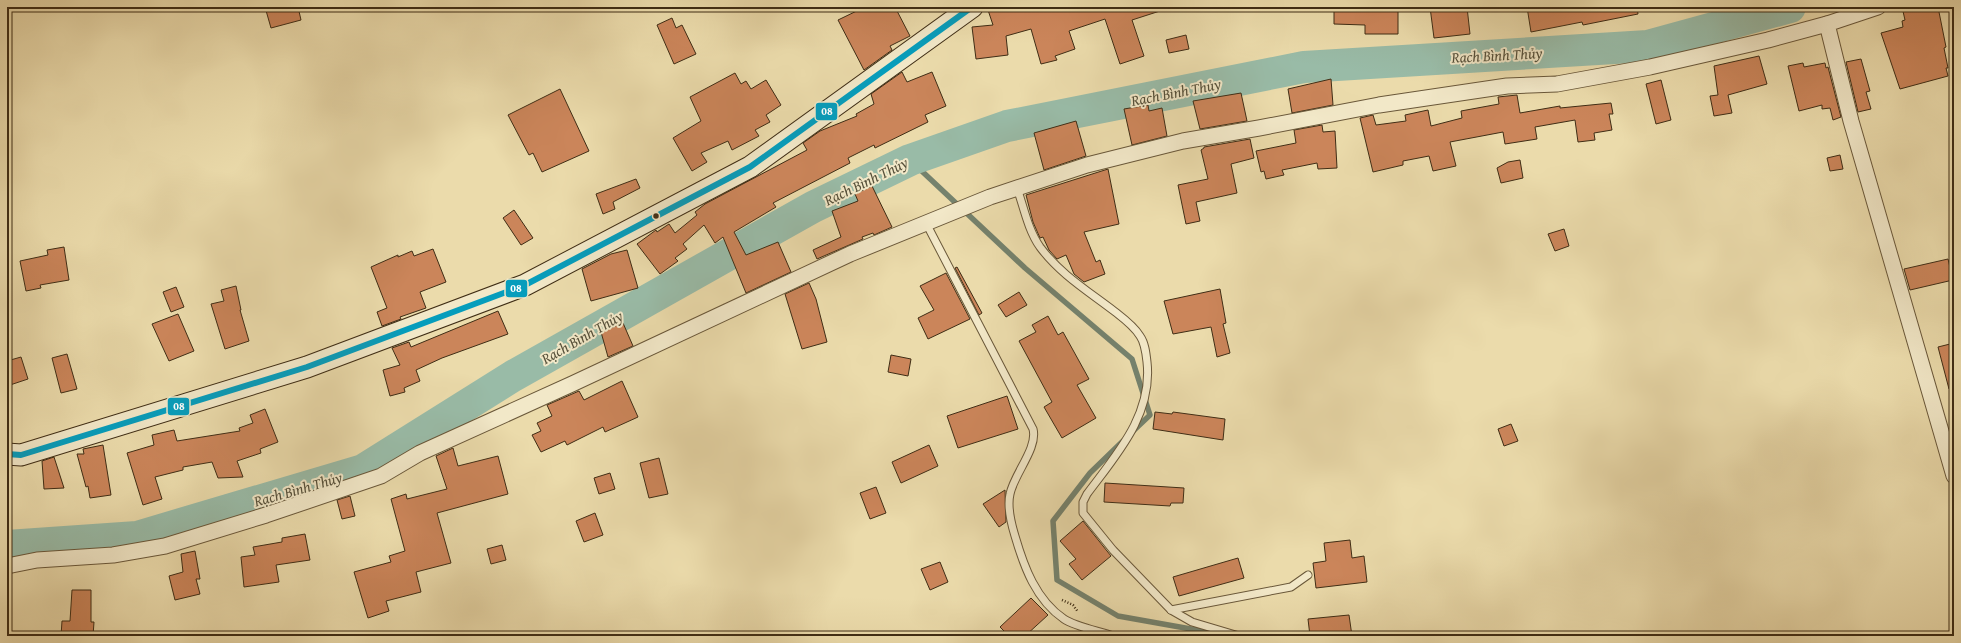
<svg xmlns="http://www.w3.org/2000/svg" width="1961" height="643" viewBox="0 0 1961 643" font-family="'Gentium Book Plus',serif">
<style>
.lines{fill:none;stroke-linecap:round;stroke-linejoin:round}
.stream{stroke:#75826d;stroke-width:5.5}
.river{stroke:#99bba7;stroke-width:32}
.building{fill:#cb855a;stroke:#3f2d15}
.service-casing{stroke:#6a583a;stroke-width:9}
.minor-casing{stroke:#6a583a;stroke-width:17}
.secondary-casing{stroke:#3f2d15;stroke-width:23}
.path{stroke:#3f2d15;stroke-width:2.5;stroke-dasharray:1 2;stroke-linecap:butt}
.service{stroke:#f2e8c8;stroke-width:7}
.minor{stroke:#f2e8c8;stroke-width:15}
.secondary{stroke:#f2e8c8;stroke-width:21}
.bus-1-casing{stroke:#f2e8c8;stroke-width:9}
.bus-1{stroke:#069dbc;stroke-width:6}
.bus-dot{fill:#3f2d15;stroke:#f2e8c8;stroke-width:1.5}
.labels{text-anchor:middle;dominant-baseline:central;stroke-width:4;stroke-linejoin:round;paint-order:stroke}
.water-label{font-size:15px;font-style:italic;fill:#56503a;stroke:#f2e8c8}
.line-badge{stroke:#f2e8c8;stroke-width:1.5}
.badge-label{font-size:11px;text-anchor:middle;font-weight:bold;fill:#fff}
</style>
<rect width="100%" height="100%" fill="#ebdbab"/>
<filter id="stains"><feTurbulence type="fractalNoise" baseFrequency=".005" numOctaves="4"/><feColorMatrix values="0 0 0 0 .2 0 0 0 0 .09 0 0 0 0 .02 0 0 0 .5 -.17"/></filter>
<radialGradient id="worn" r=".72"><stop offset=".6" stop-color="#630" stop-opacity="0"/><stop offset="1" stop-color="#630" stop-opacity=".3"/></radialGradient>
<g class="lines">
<!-- stream -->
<g class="stream">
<path d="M910 160 1025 268 1132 359 1150 415 1131 433"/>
<path d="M1123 441 1090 473 1053 521 1057 580 1118 616 1219 634 1221 636"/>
</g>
<!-- river -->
<path class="river" d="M7 546 137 537 363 470 513 376 813 207 910 160 1007 126 1304 67 1648 46 1790 7"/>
</g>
<!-- building -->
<g class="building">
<path d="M265 7H298L301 20 271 28Z"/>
<path d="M865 7H895L910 36 890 46 892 50 864 70 838 20Z"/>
<path d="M987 7H1162L1163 10 1132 20 1144 56 1120 64 1105 19 1069 31 1075 49 1055 56 1057 60 1041 64 1031 29 1006 36 1008 55 976 59 972 27 993 25Z"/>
<path d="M1334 7H1398V34H1365V25L1334 24Z"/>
<path d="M1430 7H1467L1470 34 1434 38Z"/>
<path d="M1527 7H1637L1638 14 1583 25 1582 22 1531 32Z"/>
<path d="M1902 7H1938L1946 47 1944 48 1948 68H1946L1948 76 1900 89 1881 33 1903 27 1902 21 1905 20Z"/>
<path d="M672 18 676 28 682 25 696 54 674 64 657 25Z"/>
<path d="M1186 35 1189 49 1169 53 1166 40Z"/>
<path d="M1759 56 1767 84 1728 95 1732 113 1714 116 1710 96 1718 95 1714 66Z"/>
<path d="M1861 59 1870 91 1866 92 1871 109 1858 112 1846 62Z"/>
<path d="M1803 63 1804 67 1825 63 1826 68 1828 67 1841 117 1833 120 1830 108 1822 109V105L1799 111 1788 66Z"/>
<path d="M902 72 907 82 932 72 946 106 925 115 928 122 875 148 874 145 848 158 850 163 773 203 776 207 734 232 746 255 778 242 791 272 746 293 723 237 715 243 704 225 683 244 687 249 675 258 678 261 660 274 637 244 656 230 657 232 669 224 675 233 697 215 695 212 705 204 807 150 803 143 820 131 857 116 856 114 874 104 871 94Z"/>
<path d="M735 73 741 84 746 81 751 89 766 80 781 105 766 115 770 122 755 130 759 136 732 150 728 141 701 153 707 162 692 171 673 138 701 121 690 97Z"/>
<path d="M1331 79 1333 105 1292 113 1288 89Z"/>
<path d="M1661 80 1671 120 1656 124 1646 84Z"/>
<path d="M560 89 589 151 542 172 533 153 529 155 508 115Z"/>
<path d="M1241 93 1247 121 1200 129 1193 101Z"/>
<path d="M1517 95 1520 113 1560 106V108L1611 103 1613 114H1609L1612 130 1594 133 1595 140 1578 142 1575 120 1535 127 1537 139 1505 144 1503 132 1450 142 1456 166 1433 171 1429 156 1403 161V165L1373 172 1360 118 1373 115 1376 125 1406 121 1405 115 1428 110 1431 126 1462 118 1461 111 1499 104 1498 97Z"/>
<path d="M1148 105 1149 111 1162 108 1167 136 1132 145 1124 109Z"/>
<path d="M1076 121 1086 156 1044 170 1034 133Z"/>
<path d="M1322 125 1323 132 1335 131 1337 168 1318 169 1317 163 1282 170 1284 175 1266 179 1264 171 1261 172 1256 151 1296 143 1294 130Z"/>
<path d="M1250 139 1254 158 1231 164 1237 193 1196 202 1200 221 1186 224 1178 185 1208 179 1201 150 1204 148V147Z"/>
<path d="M1840 155 1843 169 1830 171 1827 158Z"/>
<path d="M1520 160 1523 178 1501 183 1497 168 1508 162Z"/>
<path d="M1108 169 1119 224 1084 232 1096 262 1100 260 1105 274 1084 282 1074 274 1066 255 1057 259 1049 250 1043 237 1040 238 1033 222 1026 195Z"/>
<path d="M636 179 640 188 613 202 615 209 603 214 596 194Z"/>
<path d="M872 186 892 227 874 235 873 233 862 237 863 239 817 259 813 250 841 237 832 211 858 201 855 194Z"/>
<path d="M514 210 533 238 521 245 503 218Z"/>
<path d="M1564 229 1569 246 1555 251 1548 234Z"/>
<path d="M64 247 69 280 40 285 41 288 26 291 20 261 48 255 47 250Z"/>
<path d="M433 249 446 282 420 292 426 308 400 317 401 319 382 326 377 312 387 308 371 267 398 255V257L412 251 414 256Z"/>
<path d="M627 250 638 288 591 301 582 269 611 254Z"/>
<path d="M1948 259 1953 280 1910 290 1904 269Z"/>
<path d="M957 267 982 313 979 315 955 268Z"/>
<path d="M946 273 970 319 928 339 918 318 934 310 920 286Z"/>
<path d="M809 283 816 299 827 342 802 349 785 294Z"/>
<path d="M236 286 241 310H240L249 341 225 349 211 304 224 301 221 290Z"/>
<path d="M176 287 184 307 171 312 163 292Z"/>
<path d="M1220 289 1226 323 1223 324 1230 353 1217 357 1211 327 1173 334 1164 301Z"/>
<path d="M1019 292 1027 305 1006 317 998 305Z"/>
<path d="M498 311 508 334 442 358 416 370 420 381 404 388 405 392 390 396 383 370 400 365 392 348 409 342 411 347Z"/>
<path d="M178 314 194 351 169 361 152 324Z"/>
<path d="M1048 316 1058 335 1063 332 1089 379 1077 385 1096 418 1062 438 1044 407 1052 402 1019 341 1036 332 1032 325Z"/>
<path d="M623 323 633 346 608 357 601 332Z"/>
<path d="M1954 343V389H1949L1938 347Z"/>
<path d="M67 354 77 389 61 393 52 358Z"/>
<path d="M891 355 911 359 908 376 888 372Z"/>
<path d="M21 357 28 379 7 386V361Z"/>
<path d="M622 381 638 417 605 432 603 427 567 445 565 441 541 452 532 435 541 431 537 423 552 416 547 405 579 391 584 400Z"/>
<path d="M1007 396 1018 429 958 448 947 416Z"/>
<path d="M265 409 278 442 260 449 261 453 237 461 243 477 218 478 212 462 183 467V470L155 477 162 499 143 505 127 453 154 445 152 435 174 430 177 441 240 431 239 428 253 423 250 415Z"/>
<path d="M1155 412 1172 414 1173 412 1225 419 1223 440 1153 429Z"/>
<path d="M1511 424 1518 441 1504 446 1498 429Z"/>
<path d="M103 445 111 495 90 498 88 486 86 487 77 454H84L83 449Z"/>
<path d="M929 445 938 466 901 483 892 462Z"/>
<path d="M453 448 458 466 498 456 508 494 437 513 451 563 416 572 421 592 386 601 389 611 368 618 354 572 391 562 389 556 405 551 391 499 406 494 407 499 447 489 436 456Z"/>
<path d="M54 457 64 488 44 489 42 461Z"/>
<path d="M659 458 668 494 649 498 640 463Z"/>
<path d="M610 473 615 489 599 494 594 478Z"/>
<path d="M1105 483 1184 488 1183 503H1171L1170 506 1104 502Z"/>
<path d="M876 487 886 513 870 519 860 493Z"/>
<path d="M1005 490 1006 522 999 527 983 504Z"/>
<path d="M350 496 355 516 342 519 337 500Z"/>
<path d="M595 513 603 535 584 542 576 521Z"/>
<path d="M1083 521 1111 556 1082 580 1069 564 1076 559 1060 541Z"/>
<path d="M305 534 310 560 276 565 279 582 244 587 241 557 255 555 253 547 282 542V538Z"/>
<path d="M1350 540 1352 558 1364 556 1367 582 1316 588 1313 563 1326 561 1324 543Z"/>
<path d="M502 545 506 560 491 564 487 549Z"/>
<path d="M195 551 200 579H196L200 594 175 600 169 576 183 572 181 554Z"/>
<path d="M1238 558 1244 578 1179 596 1173 577Z"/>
<path d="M940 562 948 582 930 590 921 569Z"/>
<path d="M72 590H91V622H94L93 636H61L62 621H70Z"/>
<path d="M1031 598 1048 615 1025 636H1009L1000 627Z"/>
<path d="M1349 615 1352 636H1310L1308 619Z"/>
</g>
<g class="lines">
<!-- service casing -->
<g class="service-casing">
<g id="service">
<path d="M1017 188C1024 208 1028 230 1040 247 1060 274 1088 291 1114 311 1123 318 1134 326 1140 336 1145 343 1146 353 1147 362 1153 415 1116 455 1087 494L1083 502V513L1113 550 1171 610 1192 622 1239 636"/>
<path d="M926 223 1033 429C1038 448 1014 474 1010 494 1007 507 1011 523 1015 536 1024 567 1036 600 1064 619 1076 627 1099 631 1113 636"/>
<path d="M1171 610 1291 587 1308 575"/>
</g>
</g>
<!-- minor casing -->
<g class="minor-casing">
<g id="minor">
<path d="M1878 7 1827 24 1851 121 1954 476"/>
<path d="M7 566 37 560 113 555 165 546 266 515 381 476 420 453 572 384 850 254 990 197 1087 165 1183 141 1259 128 1379 105 1507 86 1557 84 1650 67 1768 40 1827 24"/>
</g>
</g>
<!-- secondary casing -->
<g class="secondary-casing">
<path id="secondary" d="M7 454 21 455 307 367 525 285 750 167 972 7"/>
</g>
<!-- path -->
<path class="path" d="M1062 600 1073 605 1078 612"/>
<!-- service -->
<use href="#service" class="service"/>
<!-- minor -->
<use href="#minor" class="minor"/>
<!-- secondary -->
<use href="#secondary" class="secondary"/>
<!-- bus-1 casing -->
<g class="bus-1-casing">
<path id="bus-1" d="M7 454 21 455 307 367 525 285 750 167 972 7"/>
</g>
<!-- bus-1 -->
<use href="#bus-1" class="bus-1"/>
</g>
<!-- markers -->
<circle class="bus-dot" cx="656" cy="216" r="3.5"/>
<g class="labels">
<!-- water labels -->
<g class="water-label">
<text transform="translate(1497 55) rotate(-3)">Rạch Bình Thủy</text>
<text transform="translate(1176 92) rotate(-11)">Rạch Bình Thủy</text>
<text transform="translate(866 181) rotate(-26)">Rạch Bình Thủy</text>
<text transform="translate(582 337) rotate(-30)">Rạch Bình Thủy</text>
<text transform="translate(298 489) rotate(-16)">Rạch Bình Thủy</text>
</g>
</g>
<g class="line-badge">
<rect x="815" y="102" width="23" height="19" rx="4" fill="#069dbc"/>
<rect x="505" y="279" width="23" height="19" rx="4" fill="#069dbc"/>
<rect x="167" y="397" width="23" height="19" rx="4" fill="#069dbc"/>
</g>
<g class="badge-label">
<text x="827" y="115">08</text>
<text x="516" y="292">08</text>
<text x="179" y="410">08</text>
</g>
<!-- margin -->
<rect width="1961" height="643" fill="none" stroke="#ebdbab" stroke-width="24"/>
<rect x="8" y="8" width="1945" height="627" fill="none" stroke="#3f2d15" stroke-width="2"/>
<rect x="12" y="12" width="1937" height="619" fill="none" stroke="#3f2d15"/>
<rect width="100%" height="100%" filter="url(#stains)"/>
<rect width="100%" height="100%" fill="url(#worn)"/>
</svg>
